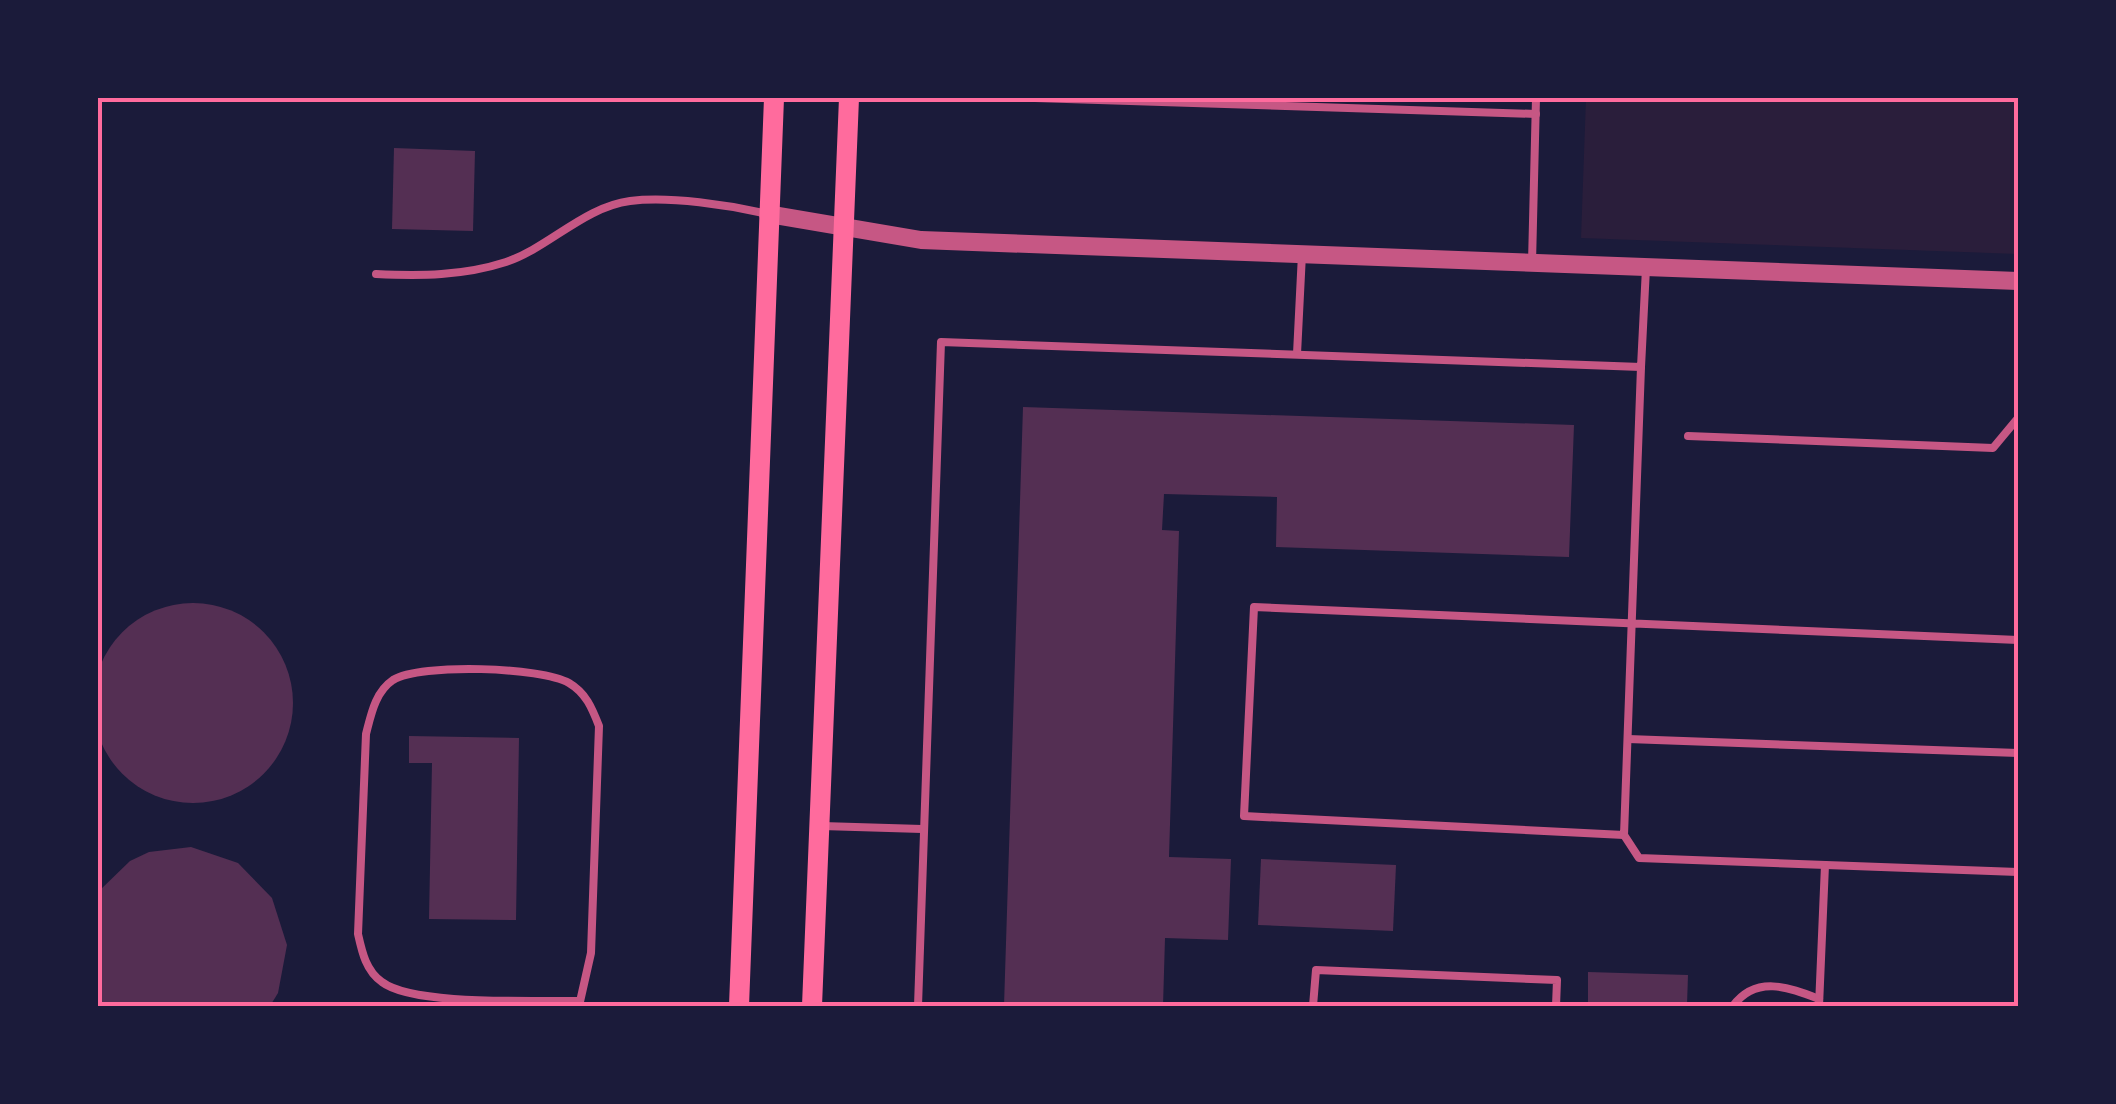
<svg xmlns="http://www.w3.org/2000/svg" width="2116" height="1104" viewBox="0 0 2116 1104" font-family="Montserrat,sans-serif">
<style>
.green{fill:#2a1e3b}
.building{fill:#542f53}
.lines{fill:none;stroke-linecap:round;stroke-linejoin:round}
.service{stroke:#c65784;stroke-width:8}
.tertiary{stroke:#c65784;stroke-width:18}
.secondary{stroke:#ff6b9d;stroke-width:20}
.neatline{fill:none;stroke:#ff6b9d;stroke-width:4}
</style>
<rect width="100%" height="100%" fill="#1b1b3a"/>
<!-- green -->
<path class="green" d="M1586 98H2018V254L1581 238Z"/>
<!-- building -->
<g class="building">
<path d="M394 148 475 151 473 231 392 229Z"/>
<path d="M1023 407 1574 425 1569 557 1276 547 1277 497 1164 494 1162 530 1179 531 1169 857 1231 859 1228 940 1165 938 1163 1006H1004Z"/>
<circle cx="193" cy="703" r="100"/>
<path d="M409 736 519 738 516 920 429 919 432 763H409Z"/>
<path d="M191 847 238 863 272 898 287 945 278 993 270 1006H98V892L130 861 149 852Z"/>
<path d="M1261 859 1396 865 1393 931 1258 925Z"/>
<path d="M1588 972 1688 975 1687 1005 1588 1002Z"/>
</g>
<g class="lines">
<!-- service -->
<g class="service">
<path d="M1035 98 1536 114"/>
<path d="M1532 263 1536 98"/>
<path d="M376 274C420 276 463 276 506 262 548 248 584 207 630 201 670 196 729 205 768 214"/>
<path d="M1297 354 1302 254"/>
<path d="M1641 367C1634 523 1631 679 1624 835L1244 816 1254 607 2018 640"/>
<path d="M1688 436 1993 448 2018 418"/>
<path d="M1628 739 2018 753"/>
<path d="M822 826 922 829"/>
<path d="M1624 835 1639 858 2018 872"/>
<path d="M577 1001C534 1000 413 1006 382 982 366 971 362 952 358 934L366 734C371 715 375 692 393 680 421 663 541 667 569 683 586 693 592 708 599 726L591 953 579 1006"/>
<path d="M918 1006 941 342 1641 367 1646 268"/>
<path d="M1313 1006 1316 970 1557 980 1556 1006"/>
<path d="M1733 1006C1756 975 1788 987 1819 999"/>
<path d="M1819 1006 1825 865"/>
</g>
<!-- tertiary -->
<path class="tertiary" d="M768 214 921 240 2018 281"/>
<!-- secondary -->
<g class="secondary">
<path d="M739 1006 774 98"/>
<path d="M812 1006 849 98"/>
</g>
</g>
<!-- border -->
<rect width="2116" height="1104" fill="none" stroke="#1b1b3a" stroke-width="200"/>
<rect x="100" y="100" width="1916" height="904" class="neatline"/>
</svg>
